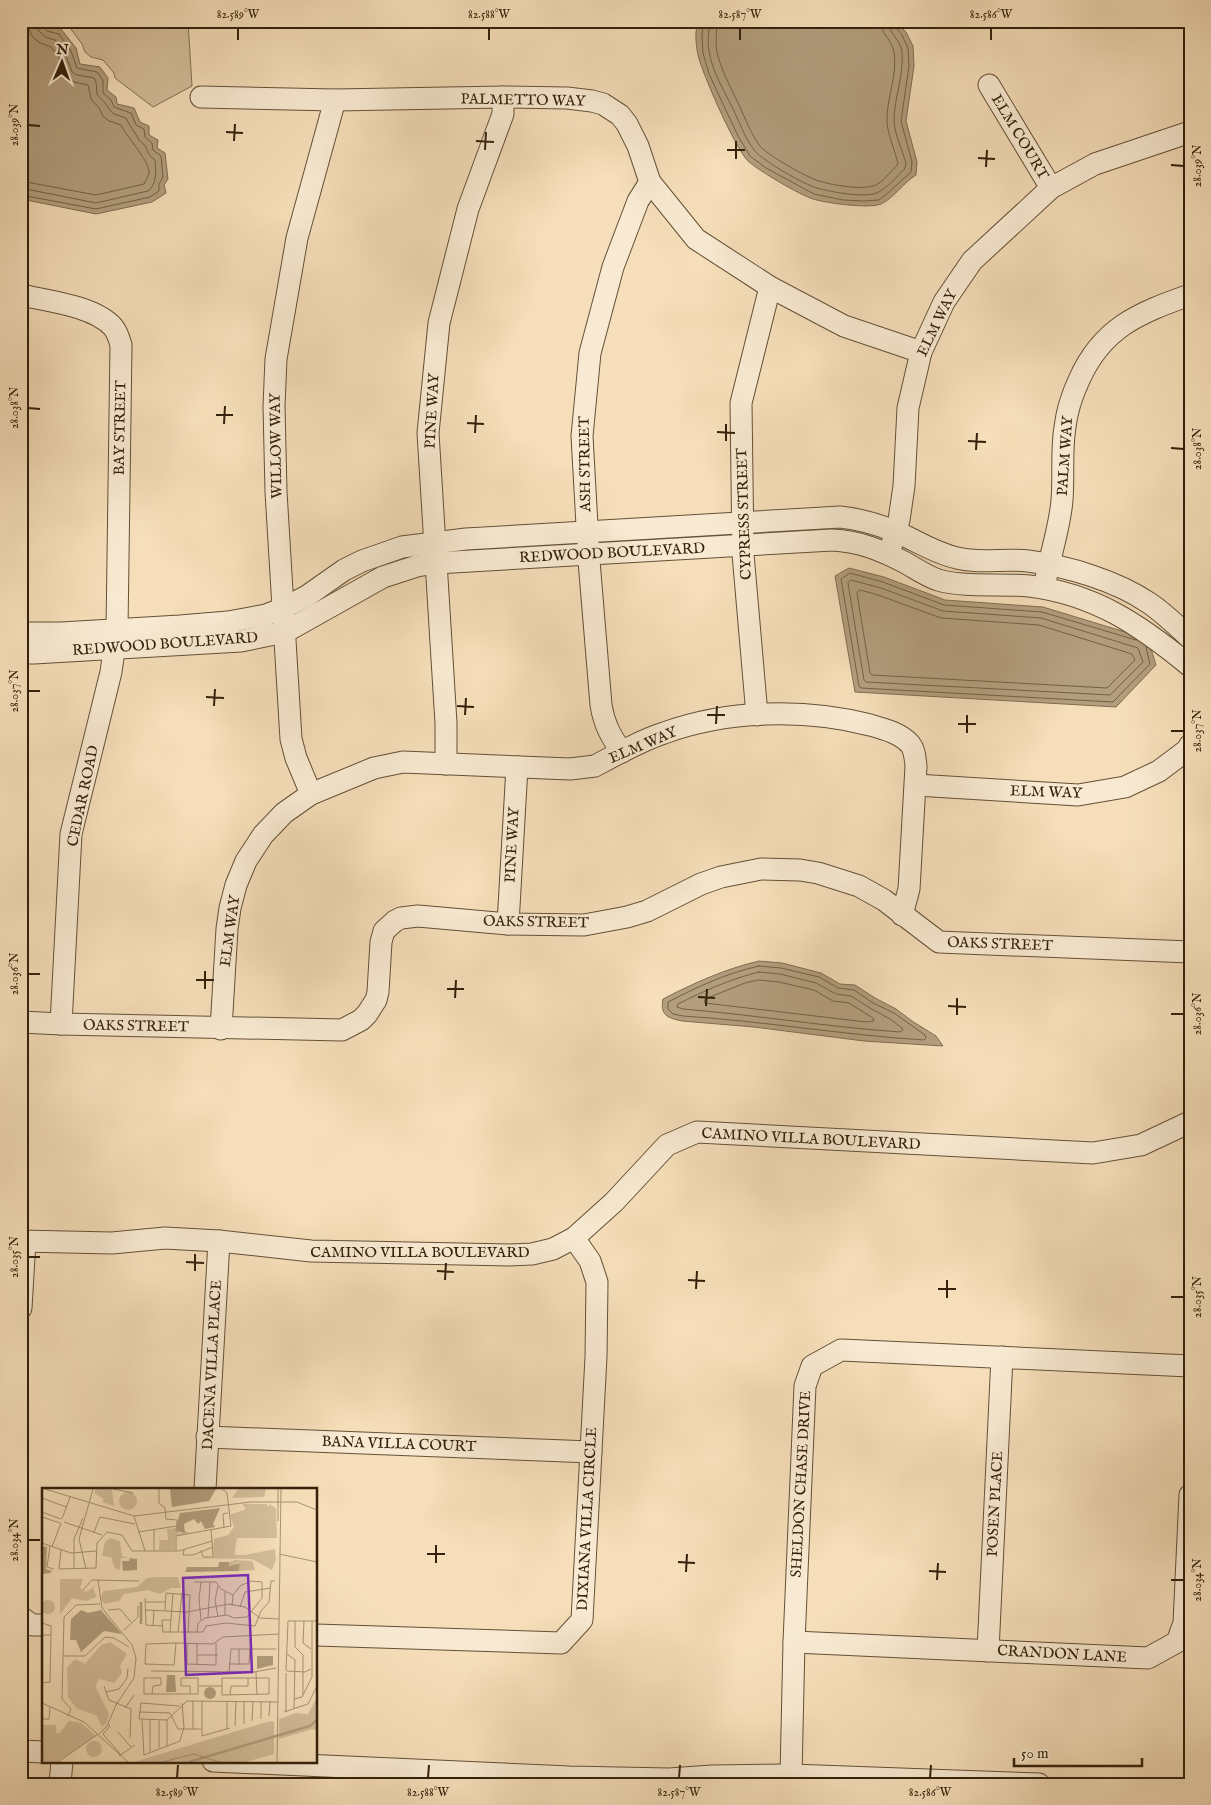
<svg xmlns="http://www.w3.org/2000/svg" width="1211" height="1805" viewBox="0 0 1211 1805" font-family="'IM FELL English',serif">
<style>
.green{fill:#d4be9b;stroke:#847053}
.water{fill:#b39e7e;stroke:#806c50}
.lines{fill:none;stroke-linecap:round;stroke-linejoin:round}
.shore{stroke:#736044;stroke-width:1}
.minor-casing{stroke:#645036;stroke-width:23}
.minor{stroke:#f8ead2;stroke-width:21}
.ticks{fill:none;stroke:#33210b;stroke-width:2}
.labels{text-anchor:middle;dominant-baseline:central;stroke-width:4;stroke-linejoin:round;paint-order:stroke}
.street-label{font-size:15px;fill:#33210b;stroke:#f8ead2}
.inset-river{fill:none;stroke:#b39e7e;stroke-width:2.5}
.inset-road{fill:none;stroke:#a79273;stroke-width:1}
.view{fill:#7b2cbf;fill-opacity:0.15;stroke:#7b2cbf;stroke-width:2.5}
.inset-edge{fill:none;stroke:#33210b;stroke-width:2.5}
.neatline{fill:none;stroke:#33210b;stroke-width:2}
.ticks-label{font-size:12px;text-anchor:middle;fill:#33210b}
</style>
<rect width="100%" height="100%" fill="#f5deb9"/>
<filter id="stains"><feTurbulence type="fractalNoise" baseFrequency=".004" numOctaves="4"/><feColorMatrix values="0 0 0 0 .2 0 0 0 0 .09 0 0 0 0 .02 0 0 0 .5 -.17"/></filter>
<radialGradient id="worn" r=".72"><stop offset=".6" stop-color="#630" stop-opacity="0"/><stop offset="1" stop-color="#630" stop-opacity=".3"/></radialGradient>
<!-- green -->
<path class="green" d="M65 21H188L192 86 153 107 115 78 114 73 103 60 91 57 85 52 82 44Z"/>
<!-- water -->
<g class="water">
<path d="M21 21H45L50 27 61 29 76 48 80 64 100 67 108 78 107 90 116 97 117 104 134 108 140 122 149 126V135L158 140 157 148 165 153 168 179 164 185 166 193 152 202 96 214 21 199Z"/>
<path d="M699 21H895L906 32 913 46 914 66 906 121 917 162 916 175C903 183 894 198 881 204 869 209 826 203 813 199 800 195 759 171 748 161 735 148 702 73 698 55 696 45 694 30 699 21Z"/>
<path d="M849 568 884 577 945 600 1043 607 1148 639 1156 665 1116 707 855 692 835 576Z"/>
<path d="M759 961 782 963 821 973 840 984 855 985 875 998 896 1009 912 1021 936 1036 943 1046 864 1041 754 1027 682 1021C667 1018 660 1015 663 999 694 983 725 969 759 961Z"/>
</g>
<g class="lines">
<!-- shore -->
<g class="shore">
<path d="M703 21 702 37 703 53 709 74 738 136 750 156 766 168 814 194 843 200 864 201 879 200 889 192 911 172 912 162 901 121 909 66 908 48 902 35 894 25V21"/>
<path d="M710 21C709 31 707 41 709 51 712 72 725 92 734 111 740 124 746 140 755 151 763 161 805 185 817 188 830 192 865 198 877 193 887 188 898 176 905 168L906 163C902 150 895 135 894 121 894 98 904 76 902 52 901 40 888 33 888 21"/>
<path d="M717 21C717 32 715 41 717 52 721 70 731 88 739 105 745 118 751 134 760 146 767 155 808 178 819 181 832 185 860 190 873 186 882 184 892 170 898 164 895 150 888 136 887 122 886 99 898 76 894 52 892 40 881 34 880 21"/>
<path d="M21 181 96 195 144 184C145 182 148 177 149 173 151 163 126 136 121 125L109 121 103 116 99 108 91 99 88 85 74 82 66 77 62 70 59 57 51 47 40 43 32 36 29 29 28 21"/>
<path d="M21 188 96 203 148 191C157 185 156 170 155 160 147 154 149 153 145 146 144 144 141 142 139 140 135 132 130 127 126 118 113 113 114 117 106 104 103 100 99 98 97 94L96 82 94 78 77 75 72 72 65 53 55 40 45 37 39 31 35 21"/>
<path d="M21 195 96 209 150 197 159 191V184L163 177 161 156 153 150 152 143 145 137 144 129 136 125 131 113 114 107 111 100 103 93V80L97 72 77 68 71 51 59 34 47 31 42 26 41 21"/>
<path d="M851 580 881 588 943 611 1041 618 1138 648 1143 662 1110 695 866 682 864 680 848 583Z"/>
<path d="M860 590 878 595 941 618 1039 625 1132 654 1135 660 1107 688 872 675 870 673 857 593Z"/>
<path d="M1136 640 1042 612 944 605 883 582 850 573 841 579 859 686 861 688 1113 702 1150 664 1146 647"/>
<path d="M759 966 781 968 819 977 838 988 854 990 873 1003 894 1013 925 1035 926 1038 924 1040C843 1035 763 1021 683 1016L673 1014 668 1009V1002C697 987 727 973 759 966Z"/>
<path d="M759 972 780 974 816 983 836 994 851 996 870 1008 890 1019 902 1028 903 1030 900 1032C828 1027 756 1015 683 1009L677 1007 678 1004C704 991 730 979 759 972Z"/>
<path d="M759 980 779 982 814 990 833 1001 849 1003 873 1018 874 1021 866 1022 705 1003 704 1002 705 999 745 983Z"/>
</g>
<!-- minor casing -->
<g class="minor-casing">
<g id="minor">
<path d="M989 85 1051 188"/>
<path d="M201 97 335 100 503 97 567 98 592 101 603 104 620 115 627 124 638 146 650 182 696 239 770 287 844 326 921 352"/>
<path d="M21 295C48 301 94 306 113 327 117 332 119 338 121 345L117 629 111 672 71 834 61 1024"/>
<path d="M892 544 899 520 904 486 908 408 921 352 944 302 972 261 1051 188 1095 164 1190 132"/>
<path d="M1046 578C1051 552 1060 526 1062 500 1064 476 1061 451 1065 427 1067 410 1072 395 1079 380 1102 328 1138 313 1190 295"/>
<path d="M21 633H61L180 626 228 622 266 615 284 608 307 596 344 570 362 561 402 547 466 539 840 517C859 519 877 524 894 531 916 540 934 553 957 558 980 564 1005 558 1028 561 1067 566 1117 581 1149 603 1164 613 1177 626 1190 638"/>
<path d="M21 653H34L241 641 285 632 383 577 417 566 436 563 832 540C859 541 880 550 904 562 915 568 926 576 938 580 968 588 998 583 1029 586 1095 594 1140 625 1190 666"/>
<path d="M757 715 743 554 741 403 770 287"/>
<path d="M622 752C611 737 604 724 601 705L589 561 582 436 590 353 613 267 638 201 650 182"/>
<path d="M446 764V723L428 433 439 323 468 209 503 114V97"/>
<path d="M916 785 1078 795 1125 787 1159 771 1187 750 1190 745"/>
<path d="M311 794 296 758 291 739 276 492 274 406 276 359 297 238 335 100"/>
<path d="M508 924 517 767"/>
<path d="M21 1022 61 1024 342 1030 361 1020 367 1014 376 1000 378 992 381 942 384 931 395 921 401 918 418 916 508 924 584 925 627 917 647 911 701 884 721 877 761 869 800 870 818 873 859 886 884 900 939 942 1190 952"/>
<path d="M221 1029 227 929 230 908 236 885 246 861 263 835 284 813 311 794 374 768 403 762 570 769 595 766C617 754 640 741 664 733 728 710 804 708 870 725 884 729 900 733 910 744 915 750 915 758 916 766L909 889 902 915"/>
<path d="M21 1241 112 1243 165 1238 219 1241 311 1251 510 1255 532 1254 553 1249 574 1238 614 1202 667 1145 697 1132 1093 1153 1141 1145 1190 1122"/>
<path d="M21 1308 25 1241"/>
<path d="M207 1437 591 1452"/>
<path d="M205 1489 219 1241"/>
<path d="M21 1617 32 1625H44"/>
<path d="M316 1635 561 1643 582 1620 596 1357 597 1282 590 1261 574 1238"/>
<path d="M794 1642 1148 1658 1177 1642 1184 1623 1190 1495"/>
<path d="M988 1651 1002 1357"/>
<path d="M21 1751 44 1752"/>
<path d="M213 1761 569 1777 669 1779 712 1776 791 1775 1039 1784"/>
<path d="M791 1775 794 1642 805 1386 812 1366 841 1350 1190 1366"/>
<path d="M60 1784 62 1761"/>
</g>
</g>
<!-- minor -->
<use href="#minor" class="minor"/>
</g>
<!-- ticks -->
<path class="ticks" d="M238 40V28M489 40V28M740 40V28M991 40V28M28 125 40 126M226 132 243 133M234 141 235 124M476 141 494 142M485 150 486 132M727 150H745M978 158 995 159M736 159V141M1171 165 1184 166M986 167 987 150M28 408 40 409M216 415H233M467 423 484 424M224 424 225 406M717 432 735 433M475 433 476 415M726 441V424M968 441 986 442M1171 448 1184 449M976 450 977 433M28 691H40M206 697 224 698M214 706 215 689M457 706 474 707M465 715 466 698M707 715H725M716 724 717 706M958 724H976M1171 731H1184M967 733V715M28 974H40M196 980H214M205 989V971M447 989H464M698 997 715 998M455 998 456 980M706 1006 707 989M948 1006 966 1007M1171 1014H1184M957 1015V998M28 1257H40M186 1262 204 1263M195 1271V1254M437 1271 454 1272M445 1280 446 1263M688 1280 705 1281M696 1289 697 1271M938 1289H956M1171 1297H1184M947 1298V1280M28 1540H40M427 1554H445M678 1562 695 1563M436 1563V1545M929 1571 946 1572M686 1572 687 1554M937 1580 938 1563M1171 1580H1184M177 1778 178 1765M428 1778 429 1765M679 1778 680 1765M930 1778 931 1765"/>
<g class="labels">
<!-- street labels -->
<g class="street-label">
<text transform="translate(523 100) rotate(1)">PALMETTO WAY</text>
<text transform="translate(1020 137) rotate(59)">ELM COURT</text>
<text transform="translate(937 323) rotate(-64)">ELM WAY</text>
<text transform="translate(432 411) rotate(-87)">PINE WAY</text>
<text transform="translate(120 428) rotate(-89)">BAY STREET</text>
<text transform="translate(276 446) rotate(-91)">WILLOW WAY</text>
<text transform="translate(1065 456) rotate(-86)">PALM WAY</text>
<text transform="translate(585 464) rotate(-91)">ASH STREET</text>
<text transform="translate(744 514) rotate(-92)">CYPRESS STREET</text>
<text transform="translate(612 553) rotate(-3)">REDWOOD BOULEVARD</text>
<text transform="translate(165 644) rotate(-4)">REDWOOD BOULEVARD</text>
<text transform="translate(643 745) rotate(-23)">ELM WAY</text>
<text transform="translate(1046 792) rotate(2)">ELM WAY</text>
<text transform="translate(83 796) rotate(-78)">CEDAR ROAD</text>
<text transform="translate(512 845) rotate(-87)">PINE WAY</text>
<text transform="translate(536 922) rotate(1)">OAKS STREET</text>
<text transform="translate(230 931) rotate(-82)">ELM WAY</text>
<text transform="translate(1000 944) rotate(2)">OAKS STREET</text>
<text transform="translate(136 1026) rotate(1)">OAKS STREET</text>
<text transform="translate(811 1139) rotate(3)">CAMINO VILLA BOULEVARD</text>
<text x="420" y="1252">CAMINO VILLA BOULEVARD</text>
<text transform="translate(212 1365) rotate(-87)">DACENA VILLA PLACE</text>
<text transform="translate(399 1444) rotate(2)">BANA VILLA COURT</text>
<text transform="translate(801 1484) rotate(-87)">SHELDON CHASE DRIVE</text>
<text transform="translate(995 1504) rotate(-87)">POSEN PLACE</text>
<text transform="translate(587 1519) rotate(-87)">DIXIANA VILLA CIRCLE</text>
<text transform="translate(1062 1654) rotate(3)">CRANDON LANE</text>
</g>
</g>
<!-- overview -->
<g transform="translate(42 1488)">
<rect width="275" height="275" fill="#f5deb9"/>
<path d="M53 1H70L72 18 60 14 62 11 53 6ZM196 1H224L222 9 190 10ZM77 13a9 9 0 1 1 18 0a9 9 0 1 1-18 0ZM200 16H224L227 19V16L234 20 235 50H195L193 62V67H203L233 61 234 72 230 82 210 71 126 70H171L172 51 186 47 192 39 188 27 204 21ZM134 40 137 46 143 43 148 45 133 48V62H117L118 42V52H126L125 41ZM68 50 78 53 80 68 86 70H79L78 82 73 80 69 69 60 68 63 54ZM193 72 210 73 213 82 197 83 198 74 187 78V74ZM116 89H136L139 100H129L118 106 106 102 82 106 77 113 62 116 59 111 61 103 95 99 105 90ZM18 91H41L38 100 44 104 54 97 51 100 55 109 44 113 30 110 18 126ZM-1 119a7 7 0 1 1 14 0a7 7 0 1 1-14 0ZM68 154 85 166 78 178 80 185 72 195 58 191 55 194 54 200 67 226 65 234 60 239 55 228 34 220 26 209 25 180 33 171 43 176 59 157ZM275 209V243L271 241 237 251V231L254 225 266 226ZM27 233 39 235 54 248 15 274H0V237H14V245H18ZM228 233 232 234V266L204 274H92ZM44 261a8 8 0 1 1 16 0a8 8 0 1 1-16 0Z" fill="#d4be9b"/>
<path d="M128 1H174L167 13 130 19ZM178 20 171 36 173 39 163 41 159 33 156 36 152 31 142 36 143 45 133 43 138 25ZM0 58 5 59 4 81 10 83 8 85 0 86ZM88 70 95 71V82L81 83 80 73H87ZM177 74H187V78L198 75 197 83 143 84 145 79H176ZM39 122 46 125 59 122 80 146 62 143 39 164 34 152H28L29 131ZM215 168H231V177L215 181ZM125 187H133L134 204H124ZM162 205a6 6 0 1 1 12 0a6 6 0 1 1-12 0Z" fill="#b39e7e"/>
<path class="inset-river" d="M99 136V114M147 274 268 238 275 232"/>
<path class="inset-road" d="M3 1 92 28 209 14H255L275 22M71 1 91 5M236 1V33M0 10 24 19M0 24 19 31M92 28 103 63M0 29 18 35M20 31 28 9M22 34 60 47M182 40 181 26 186 25M52 44 58 29 93 36M96 44 135 38V32L124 31 123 20 117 15V1M0 55 29 65 55 63M8 58 5 79 12 81M10 59 19 35M19 62 17 81 54 80M142 62 141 67H151L171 59M159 62 161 69H171L170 53M112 63V42M134 63V48L189 38 185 5 180 1M237 66 275 74M54 80 55 55 65 44 80 47 90 63H137L170 53 169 42M32 81V51L41 30M44 81 37 51 51 1M56 92 60 120 90 157 94 170 92 190 74 217 65 238 57 246M152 94H174L179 101 191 107M159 94 157 111 159 132M41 102 50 92 97 93M183 104V127M103 110 104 137 120 138M104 114H123M198 119 203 104 229 100M66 122 78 121 89 134M104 122 145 124 187 116 203 119 218 130 237 131M123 122 124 105 148 107 146 145M176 129 173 112 176 98M166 130 168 94M129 132H120L121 144H161L164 138 184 135 213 138 219 123 227 114 229 93H233M253 133V159L261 167V207M262 133 261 155 269 161M0 135 9 138V147H0M111 138 112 122M82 142 96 129V118M128 144 131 105M136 144 140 105M155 145 156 135 163 130 185 127 192 130 205 129 220 110V94L209 93 198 98 191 107 190 118M134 155 171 156 181 149 237 146M134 155 132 177 103 176 104 156ZM145 156V176L174 177V155M245 166 253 172 252 220M155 167H176M21 168H43L63 149 72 150 87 159M187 176H207L208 161M155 177V156M197 177V161M109 183 212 184 234 180M244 183 246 133H275M245 183 263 184 269 181M187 184 189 161H234M214 184 215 207M180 190H227V206L180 207ZM0 195 8 194 9 147M62 198 67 212 89 221 88 250M157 198H180M64 204 77 201 85 190 86 180M110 206 111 198 119 197V190H102V206H156V190H139V198H148V206M188 207 189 198H206V190M252 211 260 209 270 189V133M160 213V248L188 240M0 215 42 234 86 274M137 218 99 215 97 231 125 232 145 213 236 214M83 220 92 207M244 223V185M97 224 128 225 136 241H159M242 224 266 216 275 198M26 228 29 221 20 211 22 129 34 117 58 116M227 228 228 213M0 231H7L8 219M219 231V213M100 232 102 267 138 253 142 239 140 215M125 232V258M210 233 211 213M66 236 68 238 61 246 79 267M202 236V213M193 238 194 213M151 241V213M185 241V213M76 244 89 259M117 260V232M108 264V232M77 268 93 257M16 274 56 246M120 274 152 266 177 274M235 274 239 1"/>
<path class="view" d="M206 87 210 184 144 187 141 90Z"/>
<rect width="275" height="275" class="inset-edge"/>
</g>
<!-- margin -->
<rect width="1211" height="1805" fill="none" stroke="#f5deb9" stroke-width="55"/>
<!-- north arrow -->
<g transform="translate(62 62) rotate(2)" stroke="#f8ead2" stroke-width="4" paint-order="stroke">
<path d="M0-4L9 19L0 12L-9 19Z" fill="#33210b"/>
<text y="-8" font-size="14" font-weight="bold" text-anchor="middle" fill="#33210b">N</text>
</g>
<!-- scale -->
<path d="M1014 1758v8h128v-8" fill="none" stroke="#33210b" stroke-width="2.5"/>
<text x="1021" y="1758" font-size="15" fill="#33210b" stroke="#f8ead2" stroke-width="4" paint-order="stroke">50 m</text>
<rect x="28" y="28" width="1156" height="1750" class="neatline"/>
<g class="ticks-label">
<text x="238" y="18">82.589°W</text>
<text x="489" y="18">82.588°W</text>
<text x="740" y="18">82.587°W</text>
<text x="991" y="18">82.586°W</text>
<text transform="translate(14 125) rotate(-90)" y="4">28.039°N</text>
<text transform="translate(1197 166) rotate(-90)" y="4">28.039°N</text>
<text transform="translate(14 408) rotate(-90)" y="4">28.038°N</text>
<text transform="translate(1197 449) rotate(-90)" y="4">28.038°N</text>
<text transform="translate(14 691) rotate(-90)" y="4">28.037°N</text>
<text transform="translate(1197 731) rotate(-90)" y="4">28.037°N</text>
<text transform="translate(14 974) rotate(-90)" y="4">28.036°N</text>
<text transform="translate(1197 1014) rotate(-90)" y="4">28.036°N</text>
<text transform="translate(14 1257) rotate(-90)" y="4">28.035°N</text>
<text transform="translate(1197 1297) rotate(-90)" y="4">28.035°N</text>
<text transform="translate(14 1540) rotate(-90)" y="4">28.034°N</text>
<text transform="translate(1197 1580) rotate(-90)" y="4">28.034°N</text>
<text x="177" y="1796">82.589°W</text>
<text x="428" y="1796">82.588°W</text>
<text x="679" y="1796">82.587°W</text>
<text x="930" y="1796">82.586°W</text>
</g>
<rect width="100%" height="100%" filter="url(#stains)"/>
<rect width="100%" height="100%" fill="url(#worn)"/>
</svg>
